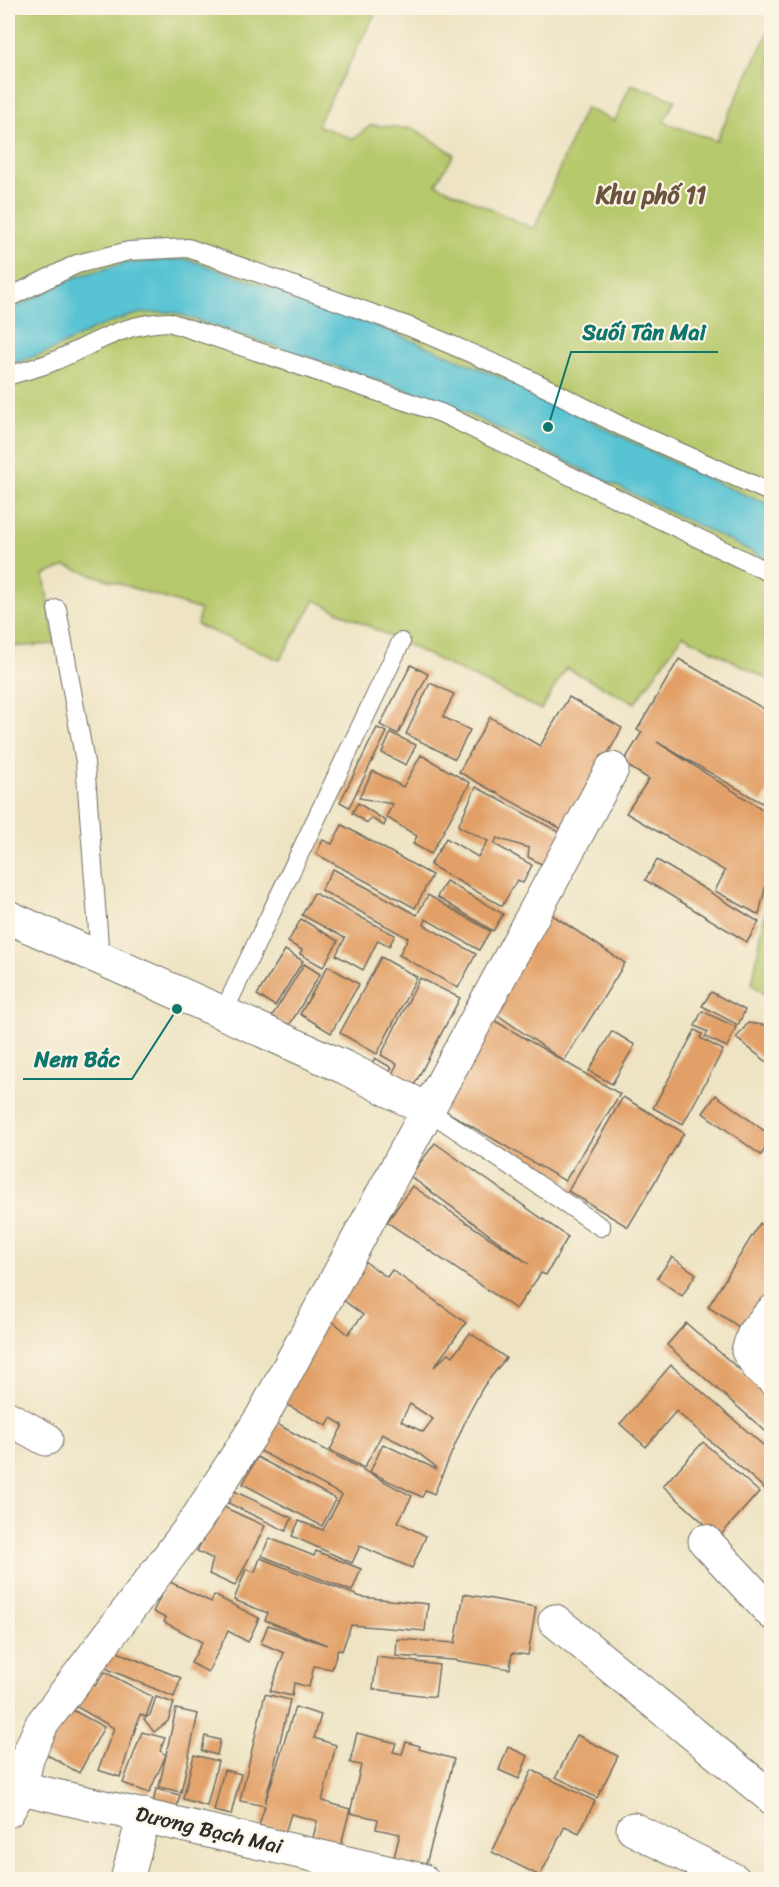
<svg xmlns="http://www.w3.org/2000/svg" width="779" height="1887" viewBox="0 0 779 1887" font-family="Sriracha,sans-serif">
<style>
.green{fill:#b7c96d;stroke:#717a4c;stroke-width:1.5}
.water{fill:#58c3d3;stroke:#42777f;stroke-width:1.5}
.building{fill:#e2a068;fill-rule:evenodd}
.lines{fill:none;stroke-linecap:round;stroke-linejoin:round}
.service-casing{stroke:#6f6c61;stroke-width:20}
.minor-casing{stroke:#6f6c61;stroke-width:35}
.service{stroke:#fff;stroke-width:18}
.minor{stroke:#fff;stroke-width:33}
.labels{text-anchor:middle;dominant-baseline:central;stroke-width:4.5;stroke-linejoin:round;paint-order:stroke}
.street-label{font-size:21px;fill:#2b2b2b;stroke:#fcf5e5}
.quarter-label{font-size:24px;font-weight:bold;fill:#6b5440;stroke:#fcf5e5}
.leader{fill:none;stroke:#0f766e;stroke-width:2}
.callout-dot{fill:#0f766e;stroke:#fcf5e5;stroke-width:2}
.callout-label{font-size:22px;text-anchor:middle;font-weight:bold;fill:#0f766e;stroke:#fcf5e5;stroke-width:4.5;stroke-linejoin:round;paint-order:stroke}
</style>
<rect width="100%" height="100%" fill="#fcf5e5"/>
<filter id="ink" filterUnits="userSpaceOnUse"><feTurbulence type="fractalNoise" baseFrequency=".0167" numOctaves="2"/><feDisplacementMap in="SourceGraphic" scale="12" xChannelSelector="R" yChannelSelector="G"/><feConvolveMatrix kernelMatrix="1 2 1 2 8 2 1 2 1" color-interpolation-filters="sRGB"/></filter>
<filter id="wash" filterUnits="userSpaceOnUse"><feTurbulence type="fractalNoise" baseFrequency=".008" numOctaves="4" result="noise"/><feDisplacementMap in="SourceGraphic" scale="24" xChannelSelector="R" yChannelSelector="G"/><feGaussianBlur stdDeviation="1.35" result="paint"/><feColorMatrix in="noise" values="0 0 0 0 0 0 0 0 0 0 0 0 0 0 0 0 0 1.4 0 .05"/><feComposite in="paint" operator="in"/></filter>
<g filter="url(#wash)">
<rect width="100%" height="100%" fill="#eee4c4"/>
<!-- green -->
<g class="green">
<path d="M8 8H378L317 125 353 139 371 125 415 129 454 154 436 184 534 229 585 108 615 121 631 84 675 100 664 122 716 141 771 26V681L683 635 635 703 566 668 541 710 315 600 280 660 197 625 200 610 66 566 44 575 55 644 8 647Z"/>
<path d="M771 882 772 1000H771L752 984Z"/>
</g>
<!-- water -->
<path class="water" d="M186 259C300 297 412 337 521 387 604 426 685 473 771 505V561L446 403 173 312 142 313 126 317 98 327 48 352 8 365V311L79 276 126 263Z"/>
<g id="blocks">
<!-- building -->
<g class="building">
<path d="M679 659 771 713V786L762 803 657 742 771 815V861L759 915 715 891 725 871 626 813 649 779 623 763 642 732 637 730Z"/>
<path d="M411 665 428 674 398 734 380 725Z"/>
<path d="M430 683 454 694 443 717 470 730 455 759 406 734Z"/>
<path d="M569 697 622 728 565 831 459 772 490 717 540 746Z"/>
<path d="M377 728 387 732 349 807 340 802Z"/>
<path d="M391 733 416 745 406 765 382 753Z"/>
<path d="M421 755 470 783 431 854 413 844 417 836 386 817 393 804 359 798 373 771 403 787Z"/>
<path d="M476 787 561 833 545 866 528 857 529 848 497 838 494 844 532 865 523 883 517 880 502 906 430 865 446 838 478 857 488 841 458 826Z"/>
<path d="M358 803 386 821 384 826 371 818 367 823 352 813Z"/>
<path d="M342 825 432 875 415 908 316 854 323 840 332 844Z"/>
<path d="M657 860 759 922 747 942 645 880Z"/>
<path d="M333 869 417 915 428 895 490 931 479 950 426 919 424 925 476 954 458 988 399 955 408 938 321 890Z"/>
<path d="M446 881 503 914 493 931 437 897Z"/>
<path d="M314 893 395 935 389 946 378 940 363 970 336 955 345 938 302 915Z"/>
<path d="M545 910 625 963 564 1061 489 1009Z"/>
<path d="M301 919 338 941 323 967 300 954 302 950 288 942Z"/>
<path d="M285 950 303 961 275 1006 257 995Z"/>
<path d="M381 957 417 977 377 1054 340 1033Z"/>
<path d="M304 964 320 974 289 1026 272 1016Z"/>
<path d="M328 966 359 984 331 1033 300 1014Z"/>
<path d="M420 978 460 998 409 1095 387 1084 397 1064 381 1055Z"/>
<path d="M711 992 745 1010 738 1025 702 1006Z"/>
<path d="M702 1011 736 1027 727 1047 705 1037 708 1032 695 1026Z"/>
<path d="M490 1018 620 1094 565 1181 437 1106Z"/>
<path d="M748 1023 771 1026V1065L736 1038Z"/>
<path d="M695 1030 702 1034 700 1038 723 1050 683 1124 653 1108Z"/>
<path d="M612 1031 635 1045 612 1084 589 1071Z"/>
<path d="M375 1058 392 1068 383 1082 366 1072Z"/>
<path d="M716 1095 771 1136V1141L761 1155 703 1113Z"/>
<path d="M623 1097 684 1133 628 1227 568 1191Z"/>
<path d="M435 1143 568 1237 546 1275 541 1273 516 1309 387 1222 412 1186 529 1264 410 1176Z"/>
<path d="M760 1223 771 1232V1298L747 1332 708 1307Z"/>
<path d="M672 1257 696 1274 682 1296 657 1278Z"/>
<path d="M364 1261 387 1277 392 1270 466 1323 434 1367 449 1353 453 1356 470 1333 506 1358 483 1387 467 1417 434 1494 426 1490 422 1497 370 1472 383 1444 436 1469 435 1466 414 1450 382 1434 364 1468 330 1450 343 1425 331 1418 327 1426 285 1404 325 1315 348 1334 363 1315 338 1296ZM410 1404 433 1419 423 1432 401 1421Z"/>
<path d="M686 1323 771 1397V1436L667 1345Z"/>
<path d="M671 1365 771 1452V1494L676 1411 646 1447 620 1424Z"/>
<path d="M275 1423 412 1496 398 1522 426 1536 412 1568 360 1546 352 1563 292 1536 299 1521 323 1530 342 1495 260 1451Z"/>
<path d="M703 1442 759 1492 719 1537 663 1486Z"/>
<path d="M257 1457 336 1499 322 1526 243 1484Z"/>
<path d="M234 1491 292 1518 286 1531 228 1503Z"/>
<path d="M215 1503 265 1526 235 1586 209 1574 213 1559 197 1551 207 1532Z"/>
<path d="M269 1538 314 1556 316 1551 361 1569 352 1591 262 1556Z"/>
<path d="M260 1558 361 1597 428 1604 425 1631 351 1625 342 1651 338 1649 332 1669 314 1666 309 1687 294 1683 292 1696 270 1691 284 1653 261 1643 268 1625 327 1645 265 1620 268 1613 234 1600 246 1569 255 1572Z"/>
<path d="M168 1581 211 1602 214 1595 259 1618 248 1642 228 1631 208 1672 191 1663 202 1642 164 1622 166 1618 153 1612Z"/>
<path d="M464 1594 536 1607 528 1655 512 1653 510 1669 453 1660 396 1656 397 1639 455 1643Z"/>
<path d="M110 1649 181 1678 174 1697 103 1667Z"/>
<path d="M377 1657 439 1665 435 1697 373 1689Z"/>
<path d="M105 1672 153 1697 146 1717 140 1714 120 1777 98 1770 114 1728 70 1703 85 1681 95 1686Z"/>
<path d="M265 1694 290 1700 265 1803 295 1707 321 1715 314 1738 336 1745 322 1801 350 1809 340 1849 312 1842 317 1821 291 1814 285 1833 259 1825 265 1806 240 1801Z"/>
<path d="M156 1697 174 1703 168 1721 154 1732 144 1719 150 1715Z"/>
<path d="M69 1708 104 1727 79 1773 44 1753Z"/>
<path d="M176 1709 198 1714 181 1792 159 1787Z"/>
<path d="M142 1732 165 1738 160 1751 166 1755 149 1793 123 1783Z"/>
<path d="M357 1733 396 1743 393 1752 402 1754 406 1742 420 1746 419 1749 454 1759 425 1868 393 1861 400 1834 376 1829 378 1819 350 1813 361 1765 350 1763Z"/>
<path d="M577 1735 618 1756 597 1798 556 1777Z"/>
<path d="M205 1736 220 1740 217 1755 202 1751Z"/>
<path d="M508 1747 528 1756 519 1779 499 1770Z"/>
<path d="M194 1755 218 1761 207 1806 183 1799Z"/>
<path d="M224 1770 241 1774 231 1815 214 1811Z"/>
<path d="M532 1770 595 1801 579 1833 565 1826 540 1876 492 1852Z"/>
<path d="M156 1789 180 1795 176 1810 153 1803Z"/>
</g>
</g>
</g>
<g filter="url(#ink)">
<use href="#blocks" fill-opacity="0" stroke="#6f6c61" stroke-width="1.5"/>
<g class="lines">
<!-- service casing -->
<g class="service-casing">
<g id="service">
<path d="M8 298 77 264 129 251 188 248 410 327 521 375 625 428 772 493"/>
<path d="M8 376C22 371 38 368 52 362 93 345 122 323 169 322L441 413 772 574"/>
<path d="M57 609 85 762 100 958"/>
<path d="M223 1013 401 642"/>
<path d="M426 1109 601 1227"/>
</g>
</g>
<!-- minor casing -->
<g class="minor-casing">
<g id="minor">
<path d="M8 917 346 1068 426 1109"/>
<path d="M772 1312 754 1333 748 1351 758 1366 772 1378"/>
<path d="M8 1418 46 1439"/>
<path d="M705 1541 772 1613"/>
<path d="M555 1621 772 1798"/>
<path d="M21 1788 27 1758 42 1724 195 1522 262 1417 612 769"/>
<path d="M8 1811 21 1788 422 1880"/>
<path d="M633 1829 734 1880"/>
<path d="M127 1880 144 1815"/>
</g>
</g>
<!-- service -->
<use href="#service" class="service"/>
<!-- minor -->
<use href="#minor" class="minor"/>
</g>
</g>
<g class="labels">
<!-- street labels -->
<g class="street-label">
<text transform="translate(209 1830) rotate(13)">Dương Bạch Mai</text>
</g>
<!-- quarter labels -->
<g class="quarter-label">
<text x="651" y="195">Khu phố 11</text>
</g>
</g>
<!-- callouts -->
<path class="leader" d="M548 427L571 352H718M177 1009L132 1079H23"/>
<g class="callout-dot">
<circle cx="548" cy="427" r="6"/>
<circle cx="177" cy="1009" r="6"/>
</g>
<g class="callout-label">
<text x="644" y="340">Suối Tân Mai</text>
<text x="77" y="1067">Nem Bắc</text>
</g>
<!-- margin -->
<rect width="779" height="1887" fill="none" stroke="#fcf5e5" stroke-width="30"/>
</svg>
